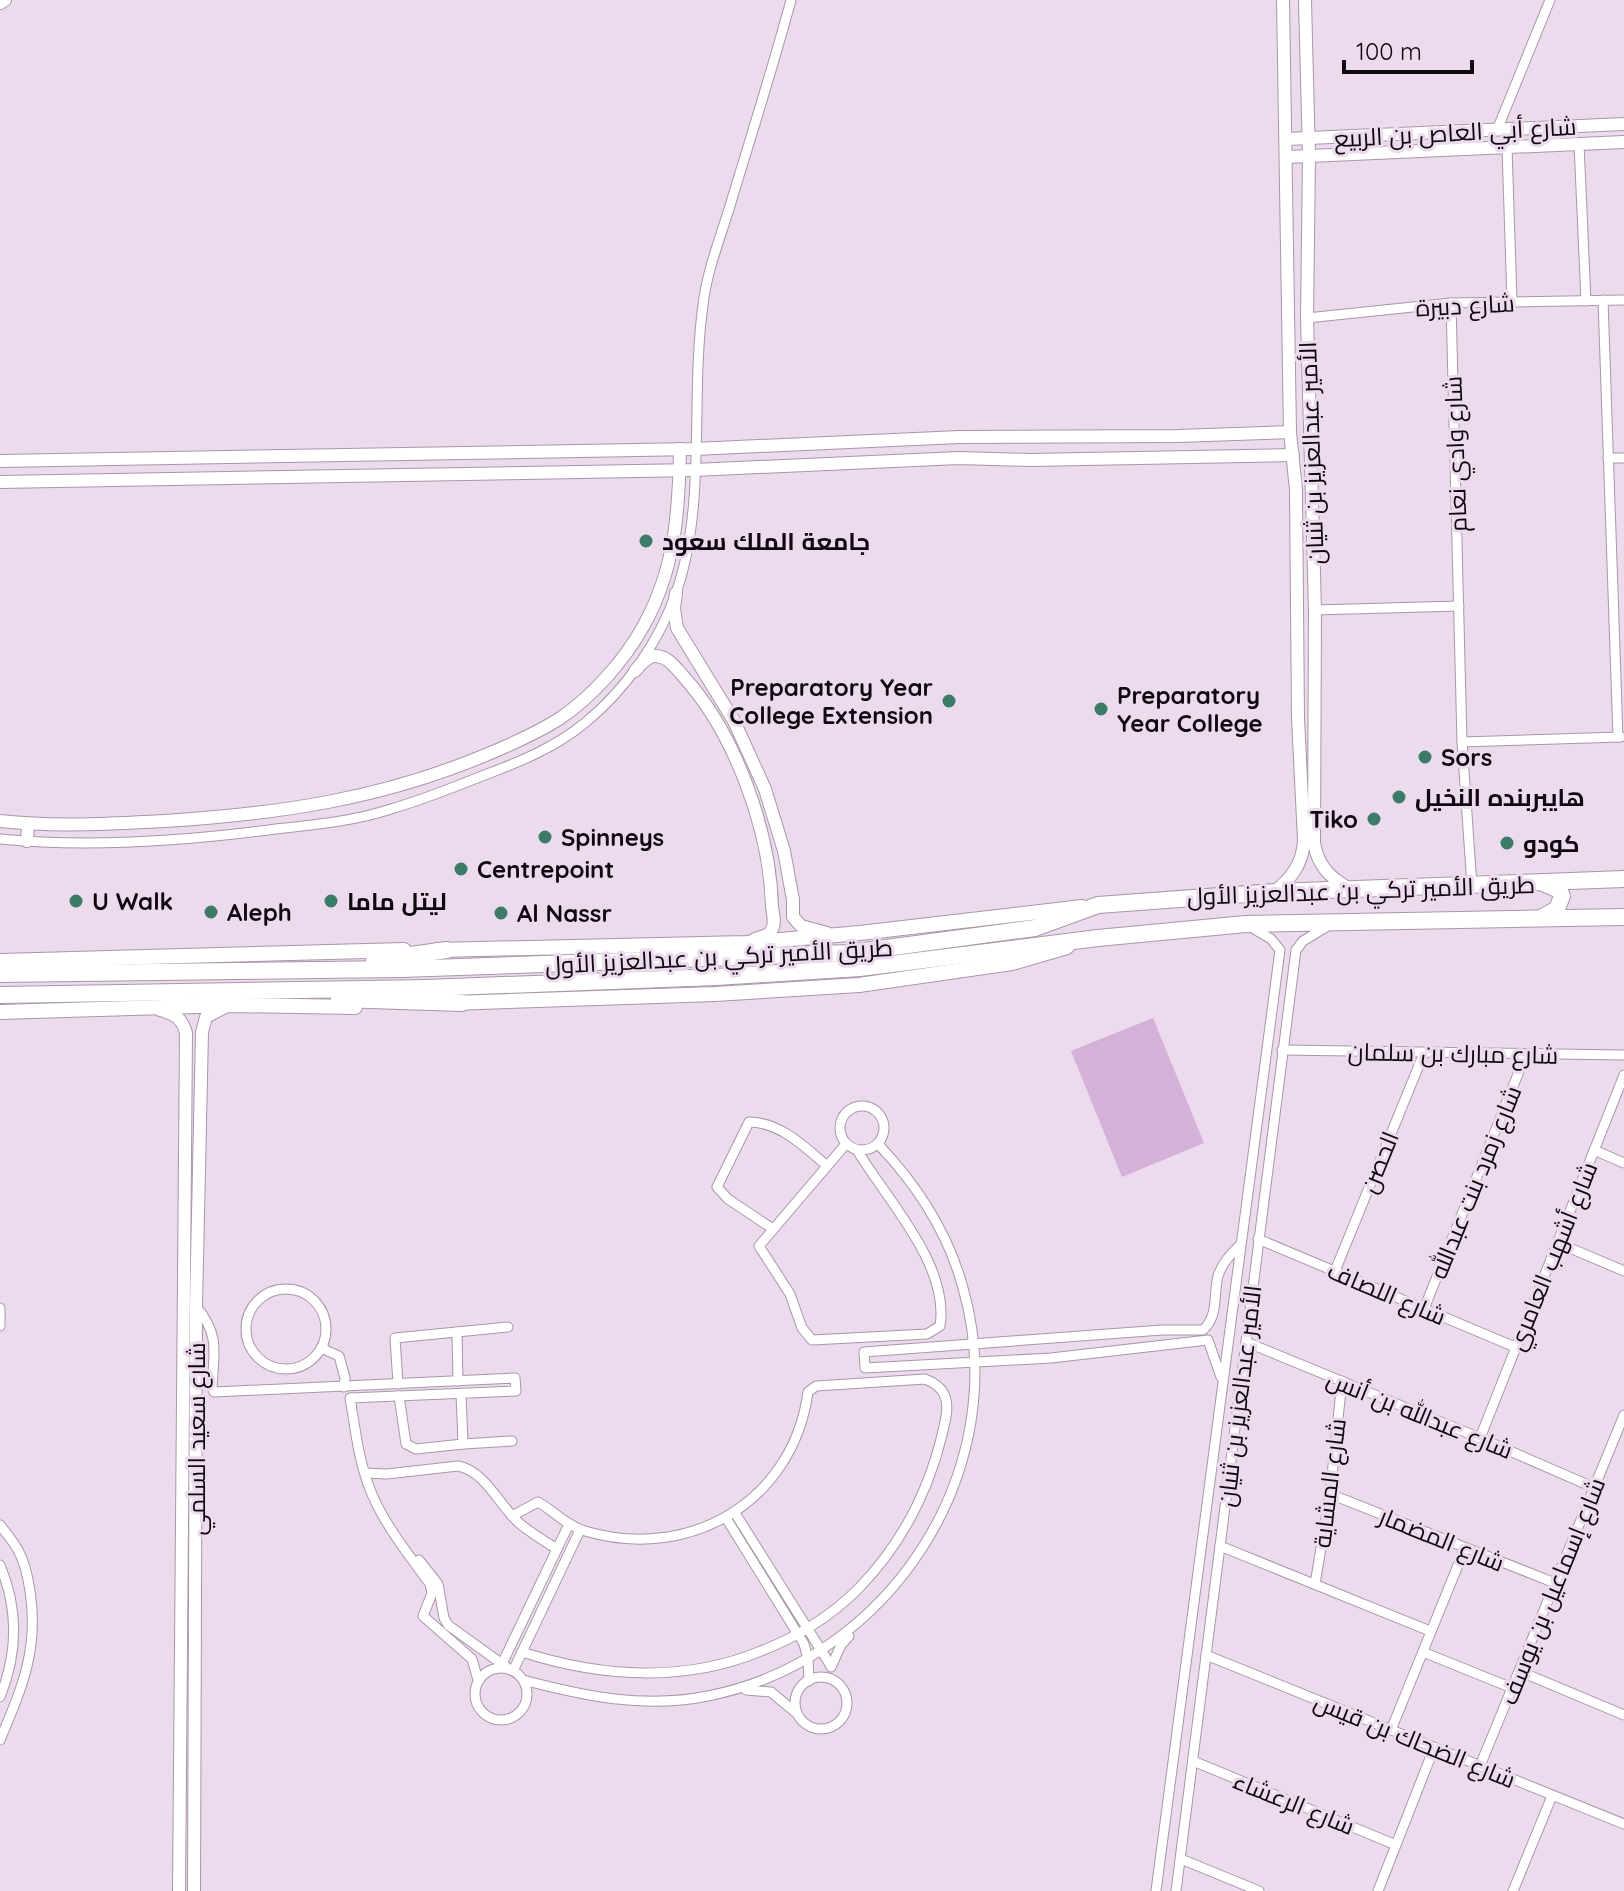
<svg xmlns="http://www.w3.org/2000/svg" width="1624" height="1891" viewBox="0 0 1624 1891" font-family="Quicksand,Cairo,sans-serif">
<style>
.pitch{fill:#d5b0d8}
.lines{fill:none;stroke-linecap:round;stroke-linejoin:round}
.minor-casing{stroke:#a897a9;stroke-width:11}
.tertiary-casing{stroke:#a897a9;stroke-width:14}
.secondary-casing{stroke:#a897a9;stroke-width:16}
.primary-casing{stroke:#a897a9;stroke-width:18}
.minor{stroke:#fff;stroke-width:9}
.tertiary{stroke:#fff;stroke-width:12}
.secondary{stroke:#fff;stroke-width:14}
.primary{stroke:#fff;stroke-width:16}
.poi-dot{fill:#3c7b68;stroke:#ecdaed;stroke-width:3}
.labels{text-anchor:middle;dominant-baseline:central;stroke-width:6;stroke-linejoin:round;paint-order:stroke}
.street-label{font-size:24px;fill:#0f090f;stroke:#ecdaed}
.poi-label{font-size:24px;font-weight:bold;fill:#0f090f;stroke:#ecdaed;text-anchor:start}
</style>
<rect width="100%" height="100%" fill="#ecdaed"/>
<!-- pitch -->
<path class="pitch" d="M1153 1018 1204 1143 1122 1177 1071 1051Z"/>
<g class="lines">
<!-- minor casing -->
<g class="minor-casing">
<g id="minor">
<path d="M1497 130 1550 0"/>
<path d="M1579 144 1586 301"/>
<path d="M1507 147 1512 302"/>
<path d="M1603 300 1618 737"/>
<path d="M1451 303 1462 742 1472 886"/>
<path d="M1307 318 1451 303 1624 300"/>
<path d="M1608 458H1624"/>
<path d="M1315 610 1459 606"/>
<path d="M1462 742 1621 737"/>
<path d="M0 839C91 848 186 841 276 829 314 825 355 821 391 809 422 800 452 788 482 776 519 762 555 748 586 722 626 689 659 642 676 593 707 505 690 398 703 305 707 269 722 234 732 199 752 133 773 67 791 0"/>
<path d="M1282 1050 1624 1055"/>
<circle cx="862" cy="1128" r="22"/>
<path d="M846 1144 759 1246 790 1294 802 1328 812 1340 927 1334 940 1326C950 1265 886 1199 857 1150"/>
<path d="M1594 1150 1624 1163"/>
<path d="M773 1229 728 1199 717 1187 749 1122C780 1122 805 1147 827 1166"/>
<path d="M1258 1239 1515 1347"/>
<path d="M1558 1243 1624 1271"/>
<path d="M1335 1271 1424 1053"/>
<circle cx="286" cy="1329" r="40"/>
<path d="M196 1306C220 1335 214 1352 212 1387L214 1392 515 1378 516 1391 350 1398C355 1427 358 1456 368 1484 380 1519 408 1554 430 1584L432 1593 423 1616 472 1659 478 1680"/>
<path d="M0 1308V1326"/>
<path d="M1424 1309 1526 1054"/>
<path d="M457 1332 458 1381"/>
<path d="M1246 1342 1480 1438 1595 1488"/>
<path d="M321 1348 339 1356 345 1378 344 1387"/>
<path d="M1221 1377 1208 1340 1051 1358 865 1368 864 1352 1162 1330H1203C1219 1315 1213 1296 1218 1276 1222 1263 1231 1254 1240 1245"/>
<path d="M398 1384 395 1338 508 1327"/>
<path d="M461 1394 463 1444 512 1441"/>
<path d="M399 1396 406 1444 416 1449 463 1444"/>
<path d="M1480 1438 1624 1075"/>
<path d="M365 1473 387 1474 458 1466C485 1471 499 1505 519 1523 531 1533 544 1541 557 1549"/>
<path d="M1330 1494 1555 1583"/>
<path d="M735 1513 831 1666"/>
<path d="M512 1516 538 1502C554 1511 567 1526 585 1531 689 1562 793 1502 808 1392L816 1386 925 1379C933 1382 940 1386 944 1394 950 1407 945 1421 942 1435 928 1493 900 1546 858 1589 831 1616 797 1637 761 1651 684 1683 600 1677 522 1652"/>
<path d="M726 1518 804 1644 808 1659 809 1681"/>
<path d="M0 1525C6 1533 13 1541 18 1550 25 1563 28 1577 30 1591 39 1649 22 1688 0 1740"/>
<path d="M1220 1546 1430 1631"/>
<path d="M419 1560 438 1584 444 1618 448 1625 509 1669"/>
<path d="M0 1565C18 1608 18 1653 0 1697"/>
<path d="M1315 1584 1330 1494 1342 1381"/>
<path d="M1423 1652 1512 1688"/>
<path d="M1206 1655 1624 1824"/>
<path d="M502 1664 569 1524"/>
<path d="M831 1667 841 1645 849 1636"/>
<circle cx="501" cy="1694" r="26"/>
<path d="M513 1671 580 1530"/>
<path d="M1519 1671 1624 1715"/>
<circle cx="821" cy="1703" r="26"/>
<path d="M523 1680C584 1696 644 1709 708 1696 890 1660 1015 1469 963 1288 948 1232 917 1185 878 1144"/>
<path d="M746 1690 771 1692 795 1712"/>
<path d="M1391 1730 1465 1548"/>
<path d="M1193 1761 1396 1845"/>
<path d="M1480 1766 1624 1415"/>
<path d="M1181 1859 1259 1891"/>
<path d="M1156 1891 1280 950 1271 939 1249 926"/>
<path d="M1176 1891 1296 950 1303 941 1331 924"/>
<path d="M1378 1891 1434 1748"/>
<path d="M1513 1891 1552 1796"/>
</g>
</g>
<!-- tertiary casing -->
<g class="tertiary-casing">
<g id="tertiary">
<path d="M1305 0 1309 157 1307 318 1315 610 1314 843C1318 866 1330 878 1350 889"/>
<path d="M0 3 5 0"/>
<path d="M1287 139 1624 124"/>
<path d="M1287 157 1624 142"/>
<path d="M0 461 695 449 959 437 1178 436 1290 432"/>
<path d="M0 482 694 470 959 458 1031 460 1293 455"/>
<path d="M676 593 674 609 677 628 734 721 765 789 784 851 793 900V917L801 926 827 933"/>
<path d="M635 671C640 665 646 657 654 656 667 655 675 667 683 676 735 733 770 830 772 907 773 914 776 925 771 931 768 936 760 937 755 939"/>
<path d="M0 821C54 827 109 824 164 821 278 814 382 799 488 754 512 744 537 733 559 719 592 697 625 660 644 625 675 569 679 512 680 449"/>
<path d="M27 841 28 824"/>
<path d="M1274 892C1292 878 1303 863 1304 840L1298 718 1296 490 1290 432 1283 0"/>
<path d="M160 1010C175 1014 182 1018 186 1033L179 1891"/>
<path d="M194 1891 196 1306 202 1032 206 1017 225 1007"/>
</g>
</g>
<!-- secondary casing -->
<g class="secondary-casing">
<g id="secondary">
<path d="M437 950 746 943 860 933 1082 907"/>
<path d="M0 961 404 950"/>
<path d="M452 1003 715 994 859 985 1012 963 1067 947"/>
<path d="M0 1012 231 1005 355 1007"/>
</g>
</g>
<!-- primary casing -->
<g class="primary-casing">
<g id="primary">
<path d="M1541 918 1557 909 1562 896 1559 890 1543 883"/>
<path d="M374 960 447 950"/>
<path d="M0 974 402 969 849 953 1035 928 1098 905 1274 892 1624 879"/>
<path d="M0 995 426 988 716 977 860 968 1098 938 1246 924 1624 917"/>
<path d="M339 999 462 1003"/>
</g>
</g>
<!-- minor -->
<use href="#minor" class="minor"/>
<!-- tertiary -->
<use href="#tertiary" class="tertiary"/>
<!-- secondary -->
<use href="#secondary" class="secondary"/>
<!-- primary -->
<use href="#primary" class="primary"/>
</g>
<!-- markers -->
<g class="poi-dot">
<circle cx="646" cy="541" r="8"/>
<circle cx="949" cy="701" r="8"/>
<circle cx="1101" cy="709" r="8"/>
<circle cx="1425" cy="757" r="8"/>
<circle cx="1399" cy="797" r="8"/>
<circle cx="1374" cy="819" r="8"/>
<circle cx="545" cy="837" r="8"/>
<circle cx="1507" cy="843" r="8"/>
<circle cx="461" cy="869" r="8"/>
<circle cx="76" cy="901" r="8"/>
<circle cx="331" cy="901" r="8"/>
<circle cx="211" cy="912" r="8"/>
<circle cx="501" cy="913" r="8"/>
</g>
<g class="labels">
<!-- street labels -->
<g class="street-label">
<text transform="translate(1455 132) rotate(-3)">شارع أبي العاص بن الربيع</text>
<text transform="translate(1465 305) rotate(-3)">شارع دبيرة</text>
<text transform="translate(1311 453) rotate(-92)">الأمير عبدالعزيز بن ثنيان</text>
<text transform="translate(1455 454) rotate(-92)">شارع وادي نعام</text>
<text transform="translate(1361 890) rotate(-2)">طريق الأمير تركي بن عبدالعزيز الأول</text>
<text transform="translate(719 956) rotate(-3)">طريق الأمير تركي بن عبدالعزيز الأول</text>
<text transform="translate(1453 1053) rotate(1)">شارع مبارك بن سلمان</text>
<text transform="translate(1379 1162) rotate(-68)">الحصن</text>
<text transform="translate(1475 1182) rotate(-68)">شارع زمرد بنت عبدالله</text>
<text transform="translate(1552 1256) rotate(-68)">شارع أشهب العامري</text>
<text transform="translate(1387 1293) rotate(23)">شارع اللصاف</text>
<text transform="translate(1239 1396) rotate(-83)">الأمير عبدالعزيز بن ثنيان</text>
<text transform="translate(1420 1414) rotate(22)">شارع عبدالله بن أنس</text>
<text transform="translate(196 1439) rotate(-90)">شارع سعيد السلمي</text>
<text transform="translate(1329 1483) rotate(-83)">شارع المشاية</text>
<text transform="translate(1442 1539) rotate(22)">شارع المضمار</text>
<text transform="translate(1552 1591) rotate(-68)">شارع إسماعيل بن يوسف</text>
<text transform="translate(1415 1740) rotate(22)">شارع الضحاك بن قيس</text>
<text transform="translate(1294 1803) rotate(22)">شارع الرعشاء</text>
</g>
<!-- poi labels -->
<g class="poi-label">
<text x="662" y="541">جامعة الملك سعود</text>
<text x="933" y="687" text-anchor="end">Preparatory Year<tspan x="933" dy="28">College Extension</tspan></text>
<text x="1117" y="695">Preparatory<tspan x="1117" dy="28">Year College</tspan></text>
<text x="1441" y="757">Sors</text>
<text x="1415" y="797">هايبربنده النخيل</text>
<text x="1358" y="819" text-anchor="end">Tiko</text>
<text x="561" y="837">Spinneys</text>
<text x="1523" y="843">كودو</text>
<text x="477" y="869">Centrepoint</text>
<text x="92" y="901">U Walk</text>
<text x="347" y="901">ليتل ماما</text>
<text x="227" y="912">Aleph</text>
<text x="517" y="913">Al Nassr</text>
</g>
</g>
<!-- scale -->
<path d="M1344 60v12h128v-12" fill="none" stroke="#0f090f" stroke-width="4"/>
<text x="1356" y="60" font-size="24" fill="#0f090f" stroke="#ecdaed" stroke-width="6" paint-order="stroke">100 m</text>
</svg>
